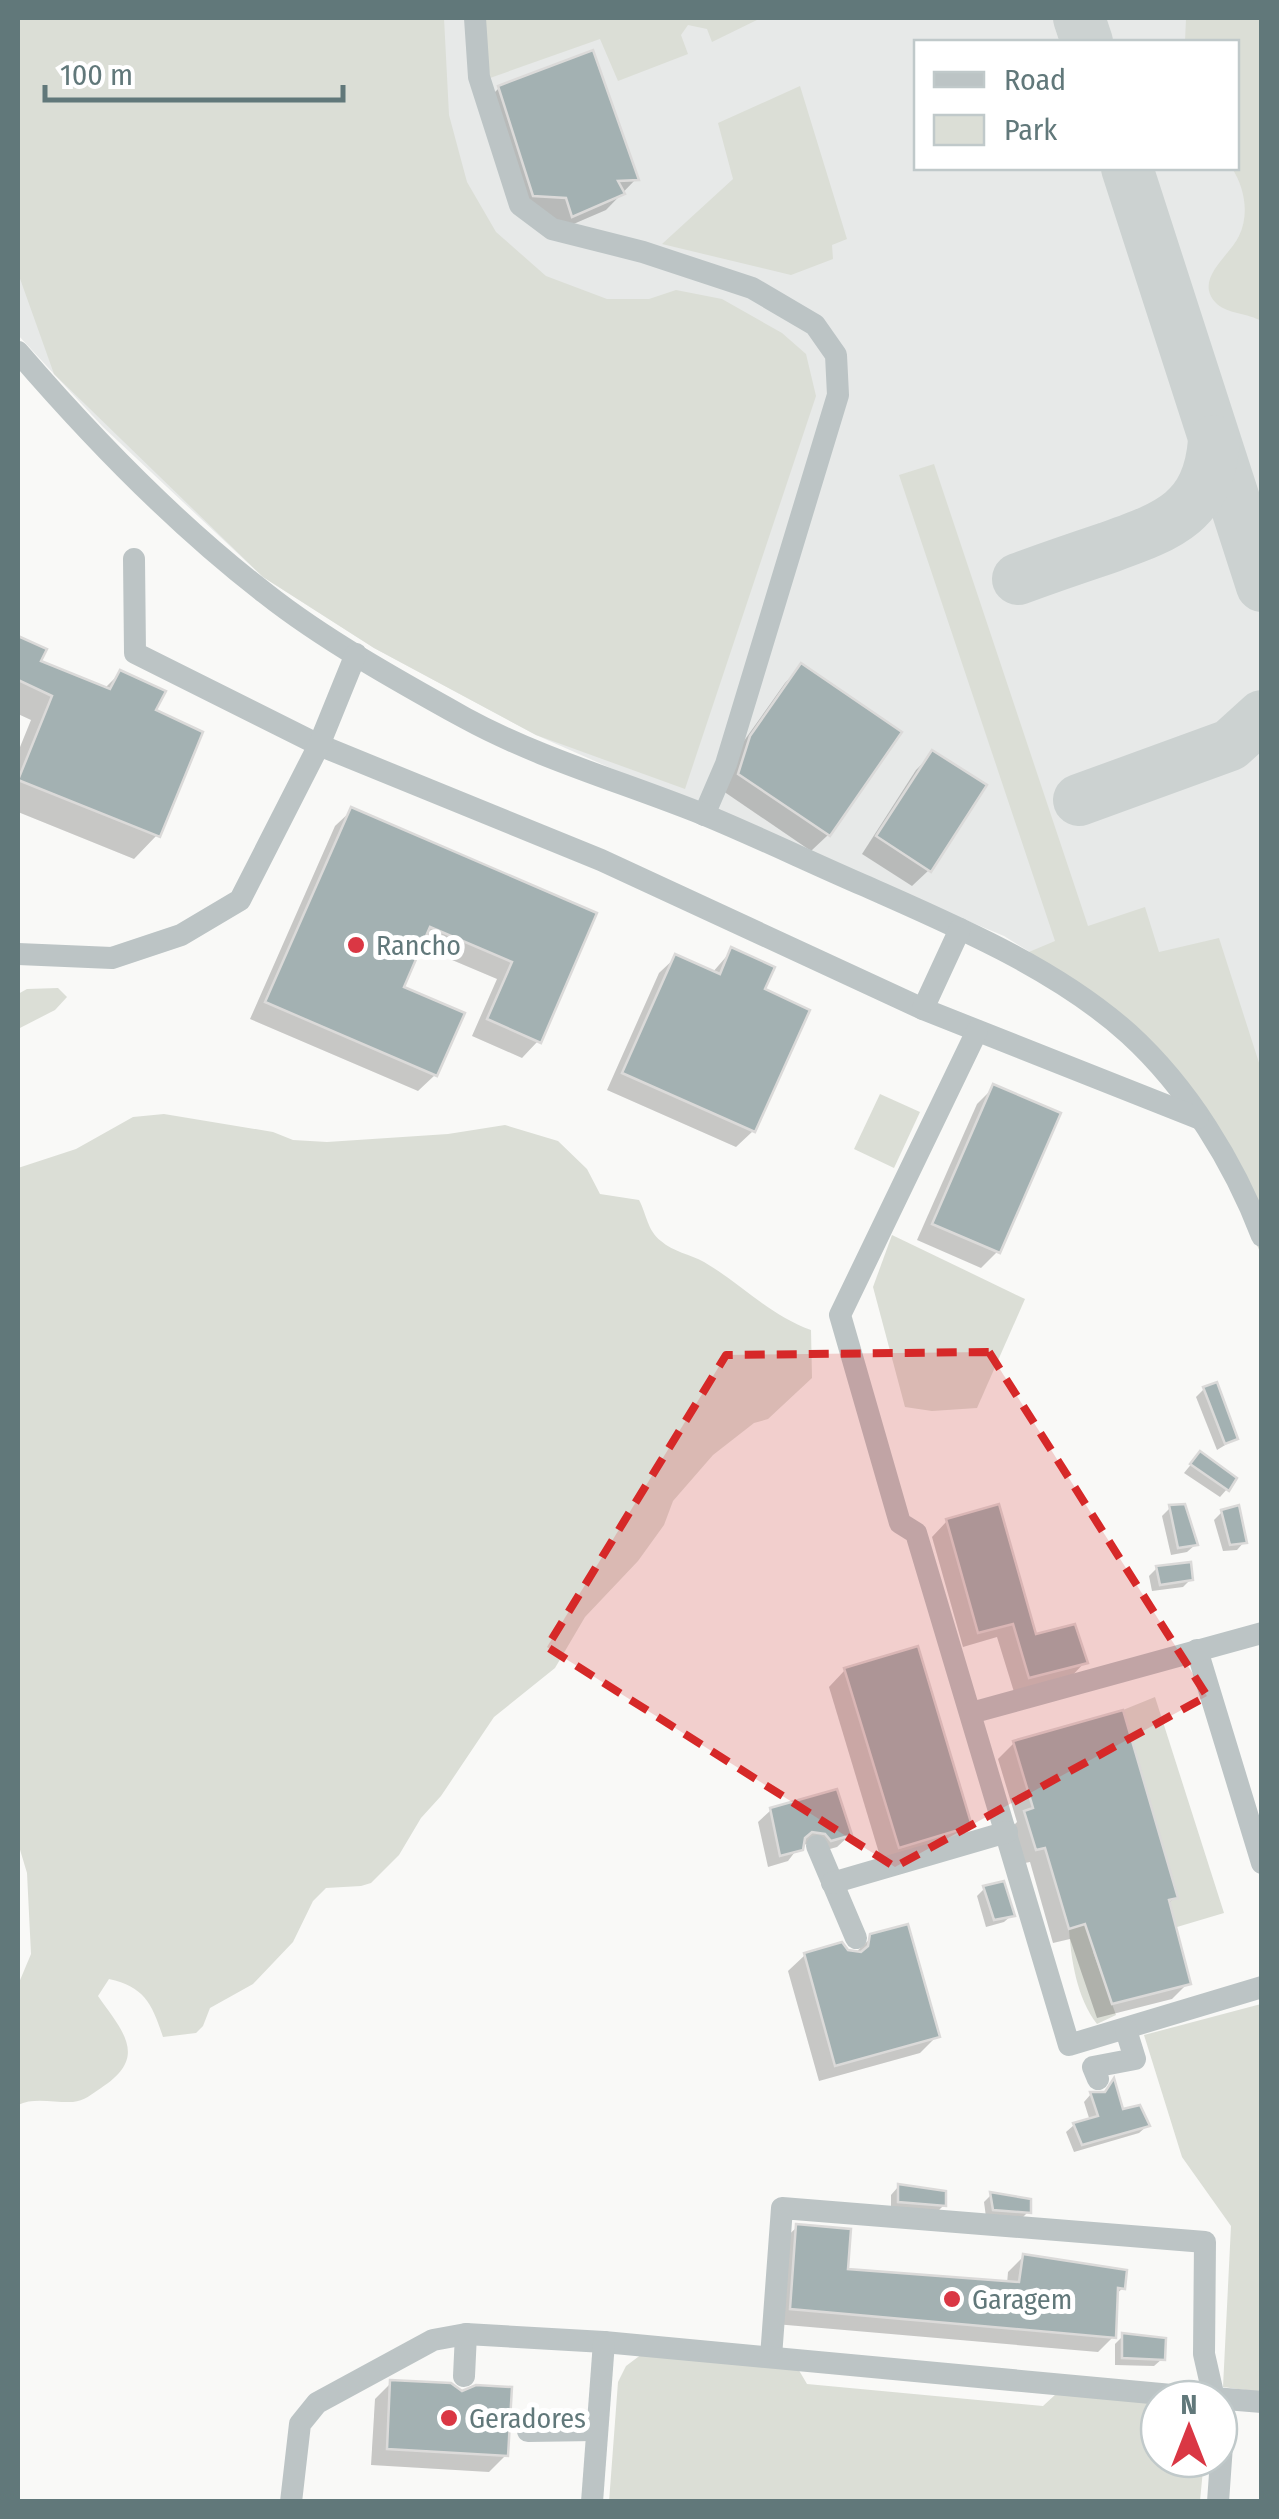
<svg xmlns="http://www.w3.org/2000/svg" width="1279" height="2519" viewBox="0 0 1279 2519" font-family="'Fira Sans Condensed',sans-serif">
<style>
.built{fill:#e7e9e8;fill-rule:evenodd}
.green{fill:#dbded6}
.shadow{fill:#0003}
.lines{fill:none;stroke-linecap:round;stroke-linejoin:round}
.taxiway{stroke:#ccd2d1;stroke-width:52}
.building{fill:#a3b1b2;stroke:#dbdad9;stroke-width:2.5}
.minor{stroke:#bcc4c5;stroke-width:22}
.marked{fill:#d62828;fill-opacity:0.2;stroke:#d62828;stroke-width:8;stroke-dasharray:20 12;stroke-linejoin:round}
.poi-dot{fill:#da3744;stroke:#fff;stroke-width:4}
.labels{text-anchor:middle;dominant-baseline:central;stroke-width:10;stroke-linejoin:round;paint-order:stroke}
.poi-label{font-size:28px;fill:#61787a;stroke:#fff;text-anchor:start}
</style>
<rect width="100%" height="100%" fill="#f9f9f7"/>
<!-- built -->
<path class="built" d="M18 18H1261V1223L1122 1009 1004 936 757 833 536 735 374 648 263 577 103 427 18 335ZM916 42H1236V168H916Z"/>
<!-- green -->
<g class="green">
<path d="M18 18H444L449 115 467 182 496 232 546 276 607 299H649L676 290 722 299 782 333 806 354 816 396 685 789 536 735 374 648 263 577 54 374 18 273Z"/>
<path d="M483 18H761L712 42 707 29 688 25 681 35 688 54 618 81 600 39 490 78Z"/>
<path d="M1186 18H1261V321C1248 313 1228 314 1217 304 1192 280 1230 256 1239 236 1250 213 1244 187 1232 168H1236V42H1185Z"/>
<path d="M800 86 847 239 832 245 833 259 791 275 662 244 733 179 718 123Z"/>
<path d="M934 464 1088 926 1145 907 1159 952 1219 938 1261 1069V1254L1198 1117 1128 1033 1017 957 1055 941 899 475Z"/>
<path d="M58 988 67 997 55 1010 18 1029V994L27 989Z"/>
<path d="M880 1094 920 1112 894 1168 854 1149Z"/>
<path d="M164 1114 273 1132 293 1140 327 1142 448 1134 505 1125 558 1141 587 1169 600 1194 639 1200C647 1215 647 1230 661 1241 673 1252 690 1254 704 1262 742 1284 769 1315 811 1330L812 1378 768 1419 754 1423 713 1455 673 1501 664 1525 638 1561 585 1617 555 1668 494 1717 441 1796 421 1818 399 1855 371 1883 361 1886 326 1888 313 1901 293 1942 253 1984 210 2008 203 2026 196 2033 163 2037C152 2004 145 1987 109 1979L98 1996C123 2032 149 2057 101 2088 92 2094 84 2101 73 2102 55 2103 34 2097 18 2105V1985L31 1954 27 1873 18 1843V1168L76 1149 133 1117Z"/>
<path d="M892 1235 1025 1299 977 1408 932 1411 905 1407 873 1287Z"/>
<path d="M1155 1697 1224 1913 1093 1952 1116 2015 1097 2024C1077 1998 1071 1960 1069 1929L1177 1898 1123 1710Z"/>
<path d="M1261 2004V2392L1223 2387 1231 2226 1182 2157 1144 2035Z"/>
<path d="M642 2354 797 2367 807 2384 1043 2406 1056 2394 1159 2402V2459H1204L1200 2501 609 2502 618 2382 626 2366Z"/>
</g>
<!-- shadow -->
<g class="shadow">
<path d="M499 88 636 179 606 210 555 232 517 212 482 105Z"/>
<path d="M18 638 43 650 37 662 104 689 120 673 153 711 157 835 134 859 18 812V752L31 720 18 714Z"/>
<path d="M801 666 898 733 828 835 811 851 723 791 734 755 785 683Z"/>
<path d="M933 753 929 870 912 886 862 854 916 770Z"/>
<path d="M352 810 594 914 538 1041 522 1058 472 1036 497 979 419 946 401 988 435 1075 418 1091 250 1019 335 826Z"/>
<path d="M732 950 761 991 753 1131 736 1147 607 1090 659 973 676 957 712 973Z"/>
<path d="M994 1087 998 1251 981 1268 917 1240 977 1104Z"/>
<path d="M1204 1389 1235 1439 1217 1450 1196 1397Z"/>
<path d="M1193 1462 1227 1489 1220 1497 1184 1473Z"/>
<path d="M1170 1508 1195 1545 1187 1552 1171 1555 1162 1516Z"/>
<path d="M1222 1512 1244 1542 1237 1550 1223 1551 1214 1520Z"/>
<path d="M947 1521 1034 1637 1085 1662 1070 1678 1014 1692 997 1637 963 1647 932 1537Z"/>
<path d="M1157 1568 1191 1579 1183 1587 1152 1591 1149 1576Z"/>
<path d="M845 1670 970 1826 953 1842 882 1863 829 1687Z"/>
<path d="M1014 1743 1175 1897 1167 1905 1188 1983 1172 1999 1097 2018 1070 1939 1053 1943 1030 1862 1020 1864 1010 1829 1017 1822 998 1759Z"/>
<path d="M771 1810 850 1835 837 1847 819 1852 813 1845 801 1844 788 1861 768 1867 758 1822Z"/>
<path d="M984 1889 1012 1915 1004 1922 986 1927 977 1896Z"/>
<path d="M872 1937 937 2036 920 2053 819 2081 788 1971 805 1955 854 1954Z"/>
<path d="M1112 2083 1122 2112 1147 2126 1139 2133 1074 2152 1066 2132 1074 2125 1090 2121 1084 2102 1091 2094 1103 2095Z"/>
<path d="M898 2187 944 2205 936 2213 891 2209V2195Z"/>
<path d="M991 2195 1028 2212 1020 2220 986 2217 984 2202Z"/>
<path d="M797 2227 845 2271 1007 2284 1008 2272 1024 2256 1123 2288 1115 2295 1113 2337 1098 2352 775 2324 781 2242Z"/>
<path d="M1123 2336 1162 2359 1154 2366 1115 2365V2344Z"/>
<path d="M391 2383 462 2394 506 2455 489 2472 371 2465 375 2399Z"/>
<path d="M356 2499 396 2502H353Z"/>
</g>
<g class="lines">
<!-- taxiway -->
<g class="taxiway">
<path d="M1079 18 1087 42"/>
<path d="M1127 168 1262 586"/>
<path d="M1018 579C1048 568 1077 558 1107 548 1168 526 1208 513 1214 441"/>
<path d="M1079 800 1230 745 1262 716"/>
</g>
</g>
<!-- building -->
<g class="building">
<path d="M593 50 639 180 618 181 625 194 572 217 566 198 533 196 498 86Z"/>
<path d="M18 636 47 649 41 661 110 689 120 670 166 691 156 710 203 732 160 837 18 780 52 696 18 680Z"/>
<path d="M801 663 902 732 830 836 738 774 750 736Z"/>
<path d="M932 750 987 785 931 872 876 836Z"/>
<path d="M351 807 597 913 541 1043 487 1019 512 962 430 927 404 987 465 1013 437 1076 265 1002Z"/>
<path d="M731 947 775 967 765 989 810 1010 755 1132 622 1073 675 954 720 974Z"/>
<path d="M993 1084 1061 1113 1000 1253 932 1224Z"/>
<path d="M1217 1382 1238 1439 1225 1444 1203 1387Z"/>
<path d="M1200 1451 1237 1478 1229 1491 1190 1464Z"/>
<path d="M999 1504 1036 1634 1075 1624 1088 1663 1029 1678 1013 1624 978 1633 946 1519Z"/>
<path d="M1185 1504 1198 1545 1178 1548 1169 1505Z"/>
<path d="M1239 1505 1247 1543 1230 1545 1221 1510Z"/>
<path d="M1191 1562 1193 1580 1160 1585 1156 1566Z"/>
<path d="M918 1646 972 1826 899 1848 844 1668Z"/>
<path d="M1123 1710 1178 1898 1169 1900 1191 1984 1112 2004 1085 1924 1069 1929 1045 1848 1036 1850 1024 1811 1033 1808 1013 1741Z"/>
<path d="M837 1789 852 1835 831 1841 825 1834 812 1832 805 1838 803 1850 780 1856 770 1808Z"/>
<path d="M1004 1881 1015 1916 994 1920 983 1886Z"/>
<path d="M908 1924 940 2037 835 2066 804 1953 842 1942 848 1950 861 1952 868 1946 870 1934Z"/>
<path d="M1114 2078 1123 2109 1140 2105 1150 2126 1082 2145 1073 2123 1098 2116 1090 2092H1105Z"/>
<path d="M898 2184 946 2191V2206L898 2202Z"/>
<path d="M990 2192 1031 2199V2213L993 2210Z"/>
<path d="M796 2224 851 2229 848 2269 1019 2282 1023 2254 1127 2270 1125 2289 1118 2288 1116 2338 790 2309Z"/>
<path d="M1122 2333 1166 2338 1165 2360 1122 2358Z"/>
<path d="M390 2380 451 2383 462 2391 476 2385 512 2387 508 2456 387 2449Z"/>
</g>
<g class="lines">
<!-- minor -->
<g class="minor">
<path d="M475 18 479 77 520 205 552 229 643 252 752 288 815 325 836 355 838 395 726 764 704 815"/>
<path d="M18 352C93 439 174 523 265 593 323 639 400 682 465 718 540 759 626 783 705 815 758 837 810 862 863 885 953 925 1056 968 1129 1034 1188 1088 1234 1163 1262 1236"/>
<path d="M134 559 135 653 319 745 601 860 923 1009"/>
<path d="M960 929 923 1009 1198 1118"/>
<path d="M18 954 112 958 181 935 240 900 319 745 356 654"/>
<path d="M977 1031 840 1315 900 1523 916 1533 1069 2045 1262 1987"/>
<path d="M1197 1650 1262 1863"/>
<path d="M971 1713 1262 1633"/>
<path d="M817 1846 856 1938"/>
<path d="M832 1883 1007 1832"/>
<path d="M1098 2079 1093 2067 1135 2059 1126 2030"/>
<path d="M771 2357 782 2208 1205 2242 1204 2354 1214 2398 1262 2402"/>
<path d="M464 2376 466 2334"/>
<path d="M528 2431 595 2430"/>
<path d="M291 2502 300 2424 317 2403 433 2340 466 2334 604 2342 1215 2399"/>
<path d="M592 2502 604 2342"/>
<path d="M1218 2502 1224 2417 1219 2407"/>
</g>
</g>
<!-- marked area -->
<path class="marked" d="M989 1352 1207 1696 895 1867 547 1647 726 1355Z"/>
<!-- markers -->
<g class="poi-dot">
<circle cx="356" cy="945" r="10"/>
<circle cx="952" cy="2299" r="10"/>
<circle cx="449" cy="2418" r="10"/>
</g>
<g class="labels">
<!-- poi labels -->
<g class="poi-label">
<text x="376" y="945">Rancho</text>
<text x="972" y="2299">Garagem</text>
<text x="469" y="2418">Geradores</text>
</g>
</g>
<!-- border -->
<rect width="1279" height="2519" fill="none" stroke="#61787a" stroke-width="40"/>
<!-- legend -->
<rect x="914" y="40" width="325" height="130" fill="#ffffff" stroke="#c0c9ca" stroke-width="2.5"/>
<rect x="934" y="72" width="50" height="15" fill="#bcc4c5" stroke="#c0c9ca" stroke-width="2.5"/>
<text x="1004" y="90" font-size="30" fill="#61787a">Road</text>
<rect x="934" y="115" width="50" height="30" fill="#dbded6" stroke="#c0c9ca" stroke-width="2.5"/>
<text x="1004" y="140" font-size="30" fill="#61787a">Park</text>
<!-- north arrow -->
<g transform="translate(1189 2429)"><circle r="48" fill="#ffffff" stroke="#c0c9ca" stroke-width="2.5"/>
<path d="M0-8L18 38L0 25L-18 38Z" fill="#da3744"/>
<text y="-15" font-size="28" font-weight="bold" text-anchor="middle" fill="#61787a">N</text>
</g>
<!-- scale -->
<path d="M45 85v15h298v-15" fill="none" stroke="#61787a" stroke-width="5"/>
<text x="60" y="85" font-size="30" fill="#61787a" stroke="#ffffff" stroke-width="8" paint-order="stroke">100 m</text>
</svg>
